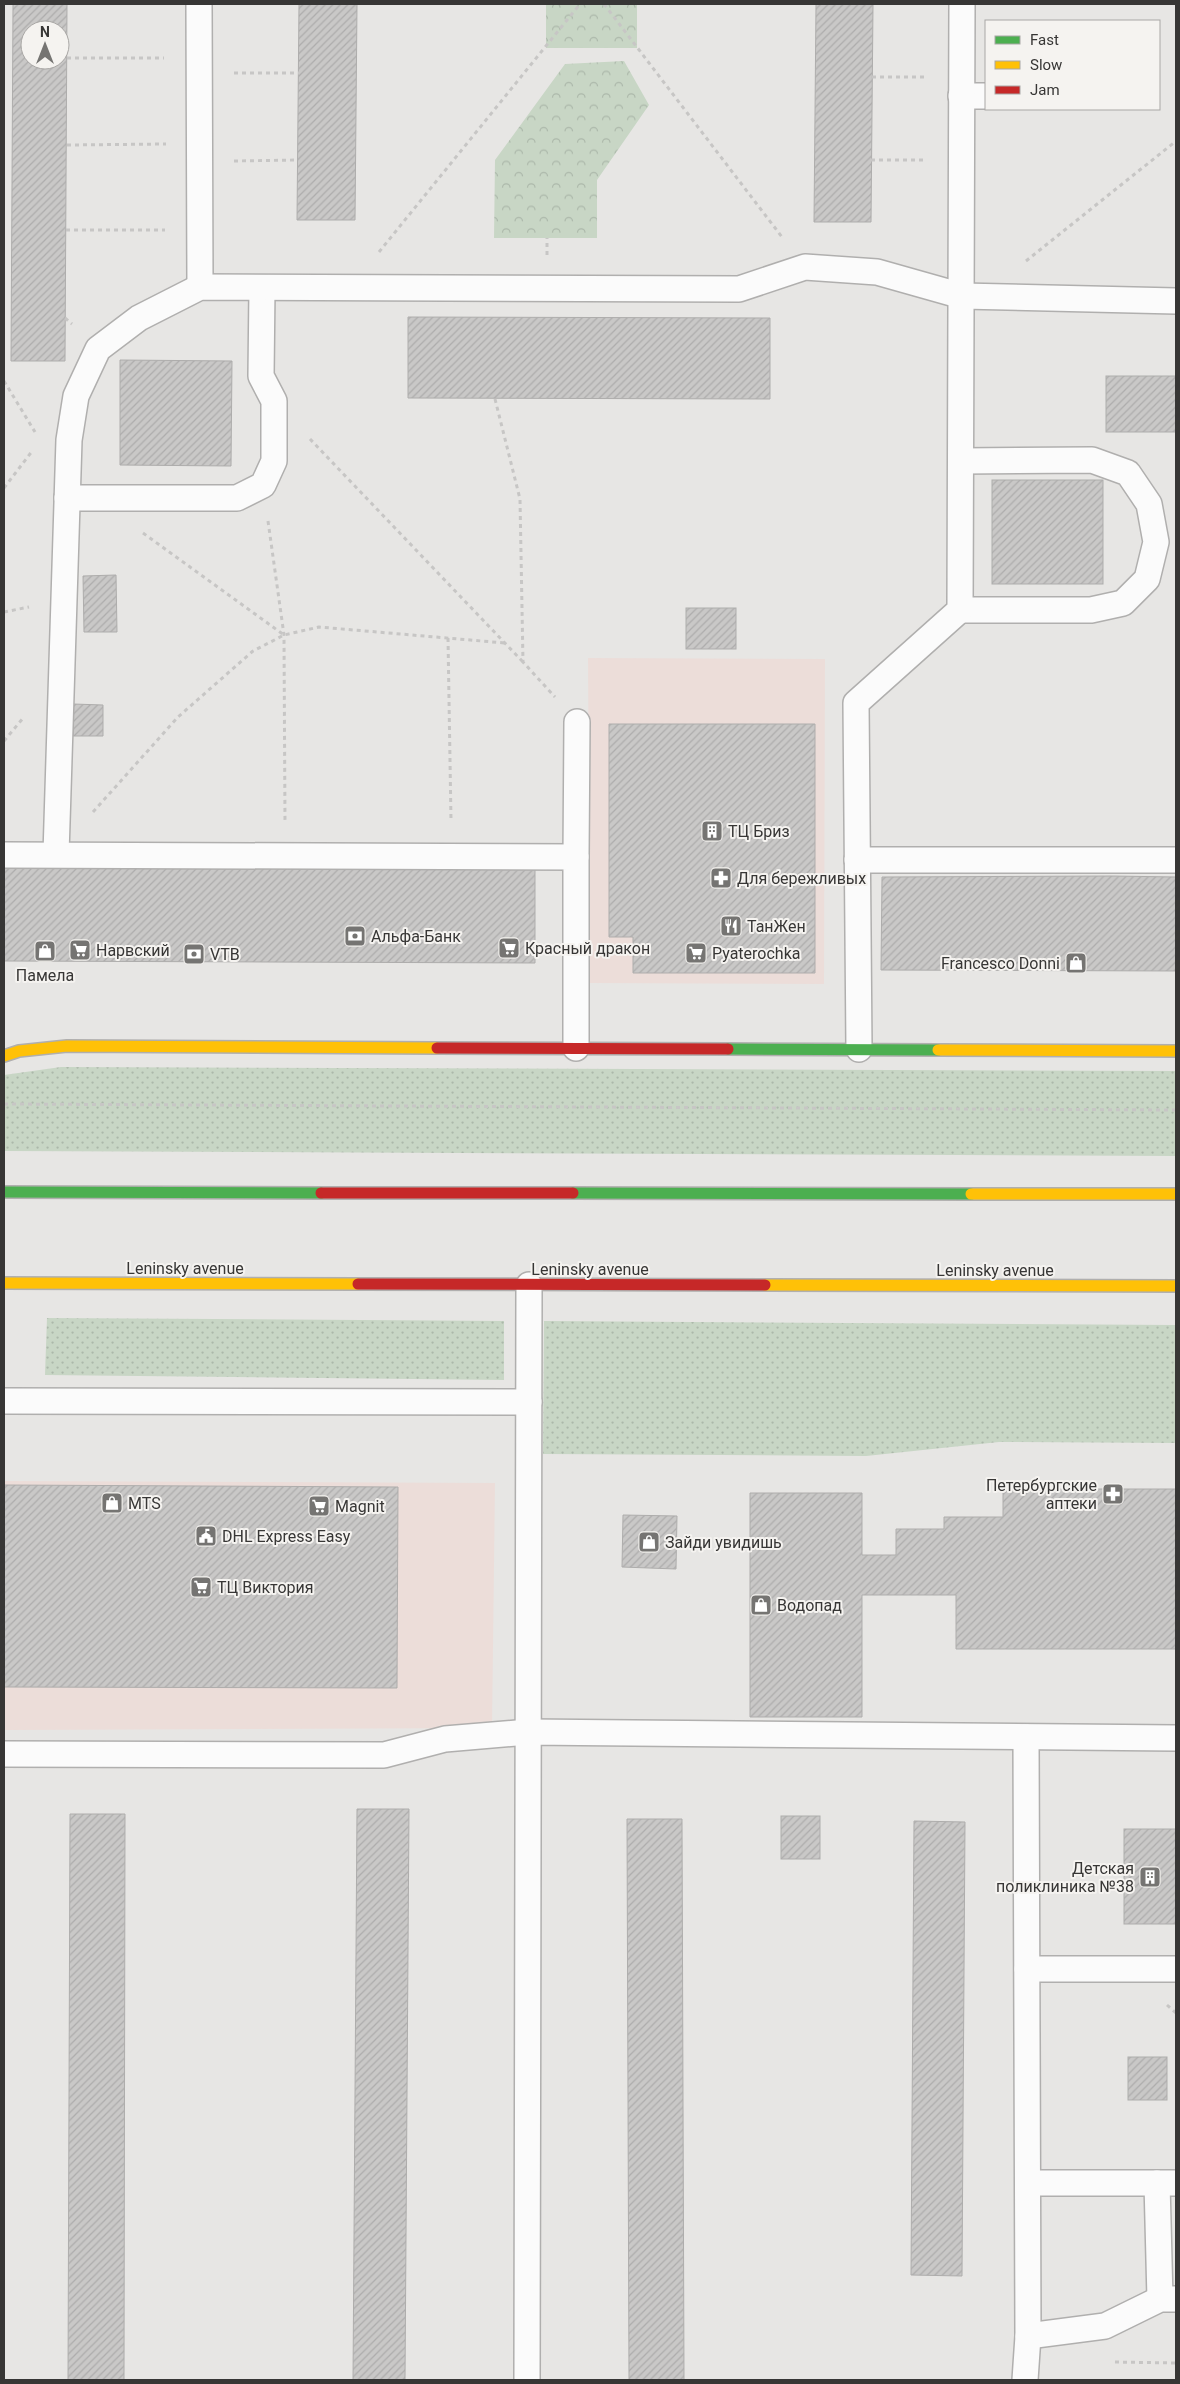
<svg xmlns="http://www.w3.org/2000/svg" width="1180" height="2384" viewBox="0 0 1180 2384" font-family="Roboto,sans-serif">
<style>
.commercial{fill:#ecddd9}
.grass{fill:url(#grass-dots)}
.park{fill:url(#park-crowns)}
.building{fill:url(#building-hatch);stroke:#aeadac;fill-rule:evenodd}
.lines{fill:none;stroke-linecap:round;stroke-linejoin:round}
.lane-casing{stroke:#b0afae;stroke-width:28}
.fast-casing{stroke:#b0afae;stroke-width:14}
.slow-casing{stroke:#b0afae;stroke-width:14}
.jam-casing{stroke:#b0afae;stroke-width:14}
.path{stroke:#c7c6c5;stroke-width:3;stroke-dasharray:4 4;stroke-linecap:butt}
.lane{stroke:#fbfbfb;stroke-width:25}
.fast{stroke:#4caf50;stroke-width:11}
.slow{stroke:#ffc107;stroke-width:11}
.jam{stroke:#c62828;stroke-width:11}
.labels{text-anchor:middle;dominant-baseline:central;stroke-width:4;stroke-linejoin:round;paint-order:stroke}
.poi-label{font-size:16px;fill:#373635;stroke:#f5f3f0;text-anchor:start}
.street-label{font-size:16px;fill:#373635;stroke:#f5f3f0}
</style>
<defs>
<pattern id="grass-dots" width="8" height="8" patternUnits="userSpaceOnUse" patternTransform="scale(1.25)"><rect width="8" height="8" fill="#c8d6c5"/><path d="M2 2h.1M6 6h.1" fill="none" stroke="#acb8aa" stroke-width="1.8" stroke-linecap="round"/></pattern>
<pattern id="park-crowns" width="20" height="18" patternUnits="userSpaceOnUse" patternTransform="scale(1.25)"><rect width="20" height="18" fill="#c8d6c5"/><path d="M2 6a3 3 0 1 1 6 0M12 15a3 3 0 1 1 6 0" fill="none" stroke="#acb8aa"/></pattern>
<pattern id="building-hatch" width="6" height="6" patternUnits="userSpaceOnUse" patternTransform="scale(1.25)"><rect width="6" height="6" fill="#c9c8c7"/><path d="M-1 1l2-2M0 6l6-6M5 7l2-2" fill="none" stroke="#adacac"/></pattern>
</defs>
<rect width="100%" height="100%" fill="#e7e6e4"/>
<!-- commercial -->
<g class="commercial">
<path d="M588 658 825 659 824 984 590 983Z"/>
<path d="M4 1481 495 1483 492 1728 4 1730Z"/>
</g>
<!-- grass -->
<g class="grass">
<path d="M61 1067 1176 1071V1156L4 1151V1075Z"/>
<path d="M47 1318 504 1321V1380L45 1375Z"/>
<path d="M544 1321 1176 1325V1443L999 1442 866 1456 543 1454Z"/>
</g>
<!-- park -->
<g class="park">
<rect x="546" y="4" width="91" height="44"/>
<path d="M624 61 649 105 597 180V238H494L495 160 565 64Z"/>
</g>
<!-- building -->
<g class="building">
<path d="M13 4H67L65 361H11ZM30 30H60V60H30Z"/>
<path d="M299 4H357L355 220H297Z"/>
<path d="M816 4H873L871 222H814Z"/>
<path d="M408 317 770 318V399L408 398Z"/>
<path d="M120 360 232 361 231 466 120 465Z"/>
<rect x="1106" y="376" width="70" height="56"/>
<rect x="992" y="480" width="111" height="104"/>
<path d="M116 575 117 632H84L83 576Z"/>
<rect x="686" y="608" width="50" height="41"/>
<path d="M73 704 103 705V736H73Z"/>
<path d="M609 724H815V973H633V937H609Z"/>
<path d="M4 868H535V963L4 961Z"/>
<path d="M1112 876 1176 877V971L881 970 882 877Z"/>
<path d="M4 1485 398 1487 397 1688 4 1687Z"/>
<path d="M1003 1489H1176V1649H956V1595H862V1717H750V1493H862V1555H896V1529H944V1517H1003Z"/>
<path d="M623 1515 677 1516 676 1569 622 1567Z"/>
<path d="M357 1809H409L405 2380H353Z"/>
<path d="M70 1814H125L124 2380H68Z"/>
<rect x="781" y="1816" width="39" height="43"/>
<path d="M627 1819H682L684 2380H629Z"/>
<path d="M914 1821 965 1822 962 2276 911 2275Z"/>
<rect x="1124" y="1829" width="52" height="95"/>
<rect x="1128" y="2057" width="39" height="43"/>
</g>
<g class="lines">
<!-- lane casing -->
<g class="lane-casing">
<g id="lane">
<path d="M199 4 200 287"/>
<path d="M961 96H986"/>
<path d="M67 498H237L263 485 274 461V401L261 376 262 288"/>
<path d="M960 610H1091L1123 603 1147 579 1156 542 1149 504 1128 473 1092 460 961 461"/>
<path d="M56 854 69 440 76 396 98 349 139 318 200 287 739 289 805 267 877 272 962 296 1176 301"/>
<path d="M4 855 576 857V1048"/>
<path d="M576 857 577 722"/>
<path d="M857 860H1176"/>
<path d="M859 1049 856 703 960 610 962 4"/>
<path d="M4 1401 529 1402"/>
<path d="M4 1754 384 1755 445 1739 528 1732 1176 1738"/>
<path d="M1027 1969H1176"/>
<path d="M1028 2183H1176"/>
<path d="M1157 2183 1160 2299"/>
<path d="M1028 2336 1105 2326 1160 2299H1176"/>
<path d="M527 2380 529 1285"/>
<path d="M1025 2380 1028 2336 1026 1737"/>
</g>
</g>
<!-- fast casing -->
<g class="fast-casing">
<g id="fast">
<path d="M728 1049 938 1050"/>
<path d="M4 1192 321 1193"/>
<path d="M573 1193 971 1194"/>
</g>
</g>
<!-- slow casing -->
<g class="slow-casing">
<g id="slow">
<path d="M938 1050 1176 1051"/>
<path d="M4 1056 19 1051 67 1046 437 1048"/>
<path d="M971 1194H1176"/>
<path d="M4 1283 358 1284"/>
<path d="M765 1285 1176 1286"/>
</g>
</g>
<!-- jam casing -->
<g class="jam-casing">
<g id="jam">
<path d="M437 1048 728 1049"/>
<path d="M321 1193H573"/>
<path d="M358 1284 765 1285"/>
</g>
</g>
<!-- path -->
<g class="path">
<path d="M604 4 782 237"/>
<path d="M67 58H164"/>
<path d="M234 73H299"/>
<path d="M872 77H926"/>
<path d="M67 145 166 144"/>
<path d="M871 160H926"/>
<path d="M234 161 298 160"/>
<path d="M66 230H165"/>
<path d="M379 252 580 4"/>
<path d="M547 255V238"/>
<path d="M1026 261 1176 141"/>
<path d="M65 318 72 324"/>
<path d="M4 381 35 432"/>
<path d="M495 399 520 499 523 662 555 697"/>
<path d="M310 439 523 662"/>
<path d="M4 488 33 450"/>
<path d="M268 521 284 635 285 821"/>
<path d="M143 533 284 635"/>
<path d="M4 612 29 607"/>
<path d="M448 638 451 821"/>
<path d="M4 741 24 717"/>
<path d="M93 812 178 717 253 651 284 635 319 627 505 643"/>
<path d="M4 1104 1176 1110"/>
<path d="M1167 2005 1176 2013"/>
<path d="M1115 2362 1176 2363"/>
</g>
<!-- lane -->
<use href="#lane" class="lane"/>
<!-- fast -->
<use href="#fast" class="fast"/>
<!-- slow -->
<use href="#slow" class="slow"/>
<!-- jam -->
<use href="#jam" class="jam"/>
</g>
<!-- icons -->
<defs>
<g id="building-square" transform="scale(1.125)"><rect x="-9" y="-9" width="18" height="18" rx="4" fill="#757472" stroke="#f5f3f0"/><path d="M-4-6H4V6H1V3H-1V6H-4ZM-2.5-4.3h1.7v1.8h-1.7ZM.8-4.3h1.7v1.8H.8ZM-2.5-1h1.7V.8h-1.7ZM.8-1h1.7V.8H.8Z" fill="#fff"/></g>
<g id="pharmacy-square" transform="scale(1.125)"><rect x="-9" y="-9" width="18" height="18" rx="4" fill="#757472" stroke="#f5f3f0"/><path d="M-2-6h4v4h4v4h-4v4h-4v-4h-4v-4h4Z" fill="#fff"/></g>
<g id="restaurant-square" transform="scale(1.125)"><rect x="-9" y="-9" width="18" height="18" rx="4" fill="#757472" stroke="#f5f3f0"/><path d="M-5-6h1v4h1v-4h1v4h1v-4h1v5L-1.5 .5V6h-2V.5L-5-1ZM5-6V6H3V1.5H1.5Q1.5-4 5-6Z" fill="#fff"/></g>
<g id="bank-square" transform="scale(1.125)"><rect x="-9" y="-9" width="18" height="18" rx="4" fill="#757472" stroke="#f5f3f0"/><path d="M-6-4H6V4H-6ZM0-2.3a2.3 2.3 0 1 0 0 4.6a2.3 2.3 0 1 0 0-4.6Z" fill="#fff"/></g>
<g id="supermarket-square" transform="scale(1.125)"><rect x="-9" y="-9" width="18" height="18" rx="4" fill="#757472" stroke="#f5f3f0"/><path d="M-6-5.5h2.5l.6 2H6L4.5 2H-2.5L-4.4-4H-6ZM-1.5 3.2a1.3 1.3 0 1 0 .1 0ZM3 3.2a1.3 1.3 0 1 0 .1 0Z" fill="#fff"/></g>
<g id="shop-square" transform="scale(1.125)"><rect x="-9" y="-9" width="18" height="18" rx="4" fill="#757472" stroke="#f5f3f0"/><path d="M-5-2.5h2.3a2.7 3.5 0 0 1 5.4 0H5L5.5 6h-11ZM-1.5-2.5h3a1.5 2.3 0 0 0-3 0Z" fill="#fff"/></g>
<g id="civic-square" transform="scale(1.125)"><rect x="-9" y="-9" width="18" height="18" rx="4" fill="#757472" stroke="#f5f3f0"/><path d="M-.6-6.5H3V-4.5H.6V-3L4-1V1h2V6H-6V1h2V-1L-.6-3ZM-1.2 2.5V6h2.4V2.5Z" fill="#fff"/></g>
</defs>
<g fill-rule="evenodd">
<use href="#building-square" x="712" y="831"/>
<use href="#pharmacy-square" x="721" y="878"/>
<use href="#restaurant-square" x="731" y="926"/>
<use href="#bank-square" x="355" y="936"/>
<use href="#supermarket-square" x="509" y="948"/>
<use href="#supermarket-square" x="80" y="950"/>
<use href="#shop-square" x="45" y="951"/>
<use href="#supermarket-square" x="696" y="953"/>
<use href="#bank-square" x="194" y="954"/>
<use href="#shop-square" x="1076" y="963"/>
<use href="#pharmacy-square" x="1113" y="1494"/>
<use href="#shop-square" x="112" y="1503"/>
<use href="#supermarket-square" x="319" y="1506"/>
<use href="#civic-square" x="206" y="1536"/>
<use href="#shop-square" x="649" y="1542"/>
<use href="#supermarket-square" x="201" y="1587"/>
<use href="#shop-square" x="761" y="1605"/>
<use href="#building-square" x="1150" y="1877"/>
</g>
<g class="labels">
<!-- poi labels -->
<g class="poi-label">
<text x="728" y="831">ТЦ Бриз</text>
<text x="737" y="878">Для бережливых</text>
<text x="747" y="926">ТанЖен</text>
<text x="371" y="936">Альфа-Банк</text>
<text x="525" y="948">Красный дракон</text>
<text x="96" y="950">Нарвский</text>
<text x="712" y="953">Pyaterochka</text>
<text x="210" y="954">VTB</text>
<text x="1060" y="963" text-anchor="end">Francesco Donni</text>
<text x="45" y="975" text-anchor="middle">Памела</text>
<text x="1097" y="1485" text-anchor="end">Петербургские<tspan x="1097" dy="18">аптеки</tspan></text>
<text x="128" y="1503">MTS</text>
<text x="335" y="1506">Magnit</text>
<text x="222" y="1536">DHL Express Easy</text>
<text x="665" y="1542">Зайди увидишь</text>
<text x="217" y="1587">ТЦ Виктория</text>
<text x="777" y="1605">Водопад</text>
<text x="1134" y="1868" text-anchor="end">Детская<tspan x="1134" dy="18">поликлиника №38</tspan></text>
</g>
<!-- street labels -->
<g class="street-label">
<text x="185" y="1268">Leninsky avenue</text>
<text x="590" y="1269">Leninsky avenue</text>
<text x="995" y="1270">Leninsky avenue</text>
</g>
</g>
<!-- border -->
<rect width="1180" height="2384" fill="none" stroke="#373635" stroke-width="10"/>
<!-- legend -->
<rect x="985" y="20" width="175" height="90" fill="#f5f3f0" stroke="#a9a7a5"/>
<rect x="995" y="36" width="25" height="8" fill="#4caf50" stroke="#a9a7a5"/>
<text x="1030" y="45" font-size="15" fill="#373635">Fast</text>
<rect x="995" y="61" width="25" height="8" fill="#ffc107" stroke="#a9a7a5"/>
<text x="1030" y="70" font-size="15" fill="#373635">Slow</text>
<rect x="995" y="86" width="25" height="8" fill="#c62828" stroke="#a9a7a5"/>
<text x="1030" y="95" font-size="15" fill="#373635">Jam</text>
<!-- north arrow -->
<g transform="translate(45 45)"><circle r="24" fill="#f5f3f0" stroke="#a9a7a5"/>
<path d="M0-4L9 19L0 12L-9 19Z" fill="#757472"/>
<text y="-8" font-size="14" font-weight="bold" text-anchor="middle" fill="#373635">N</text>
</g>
</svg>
